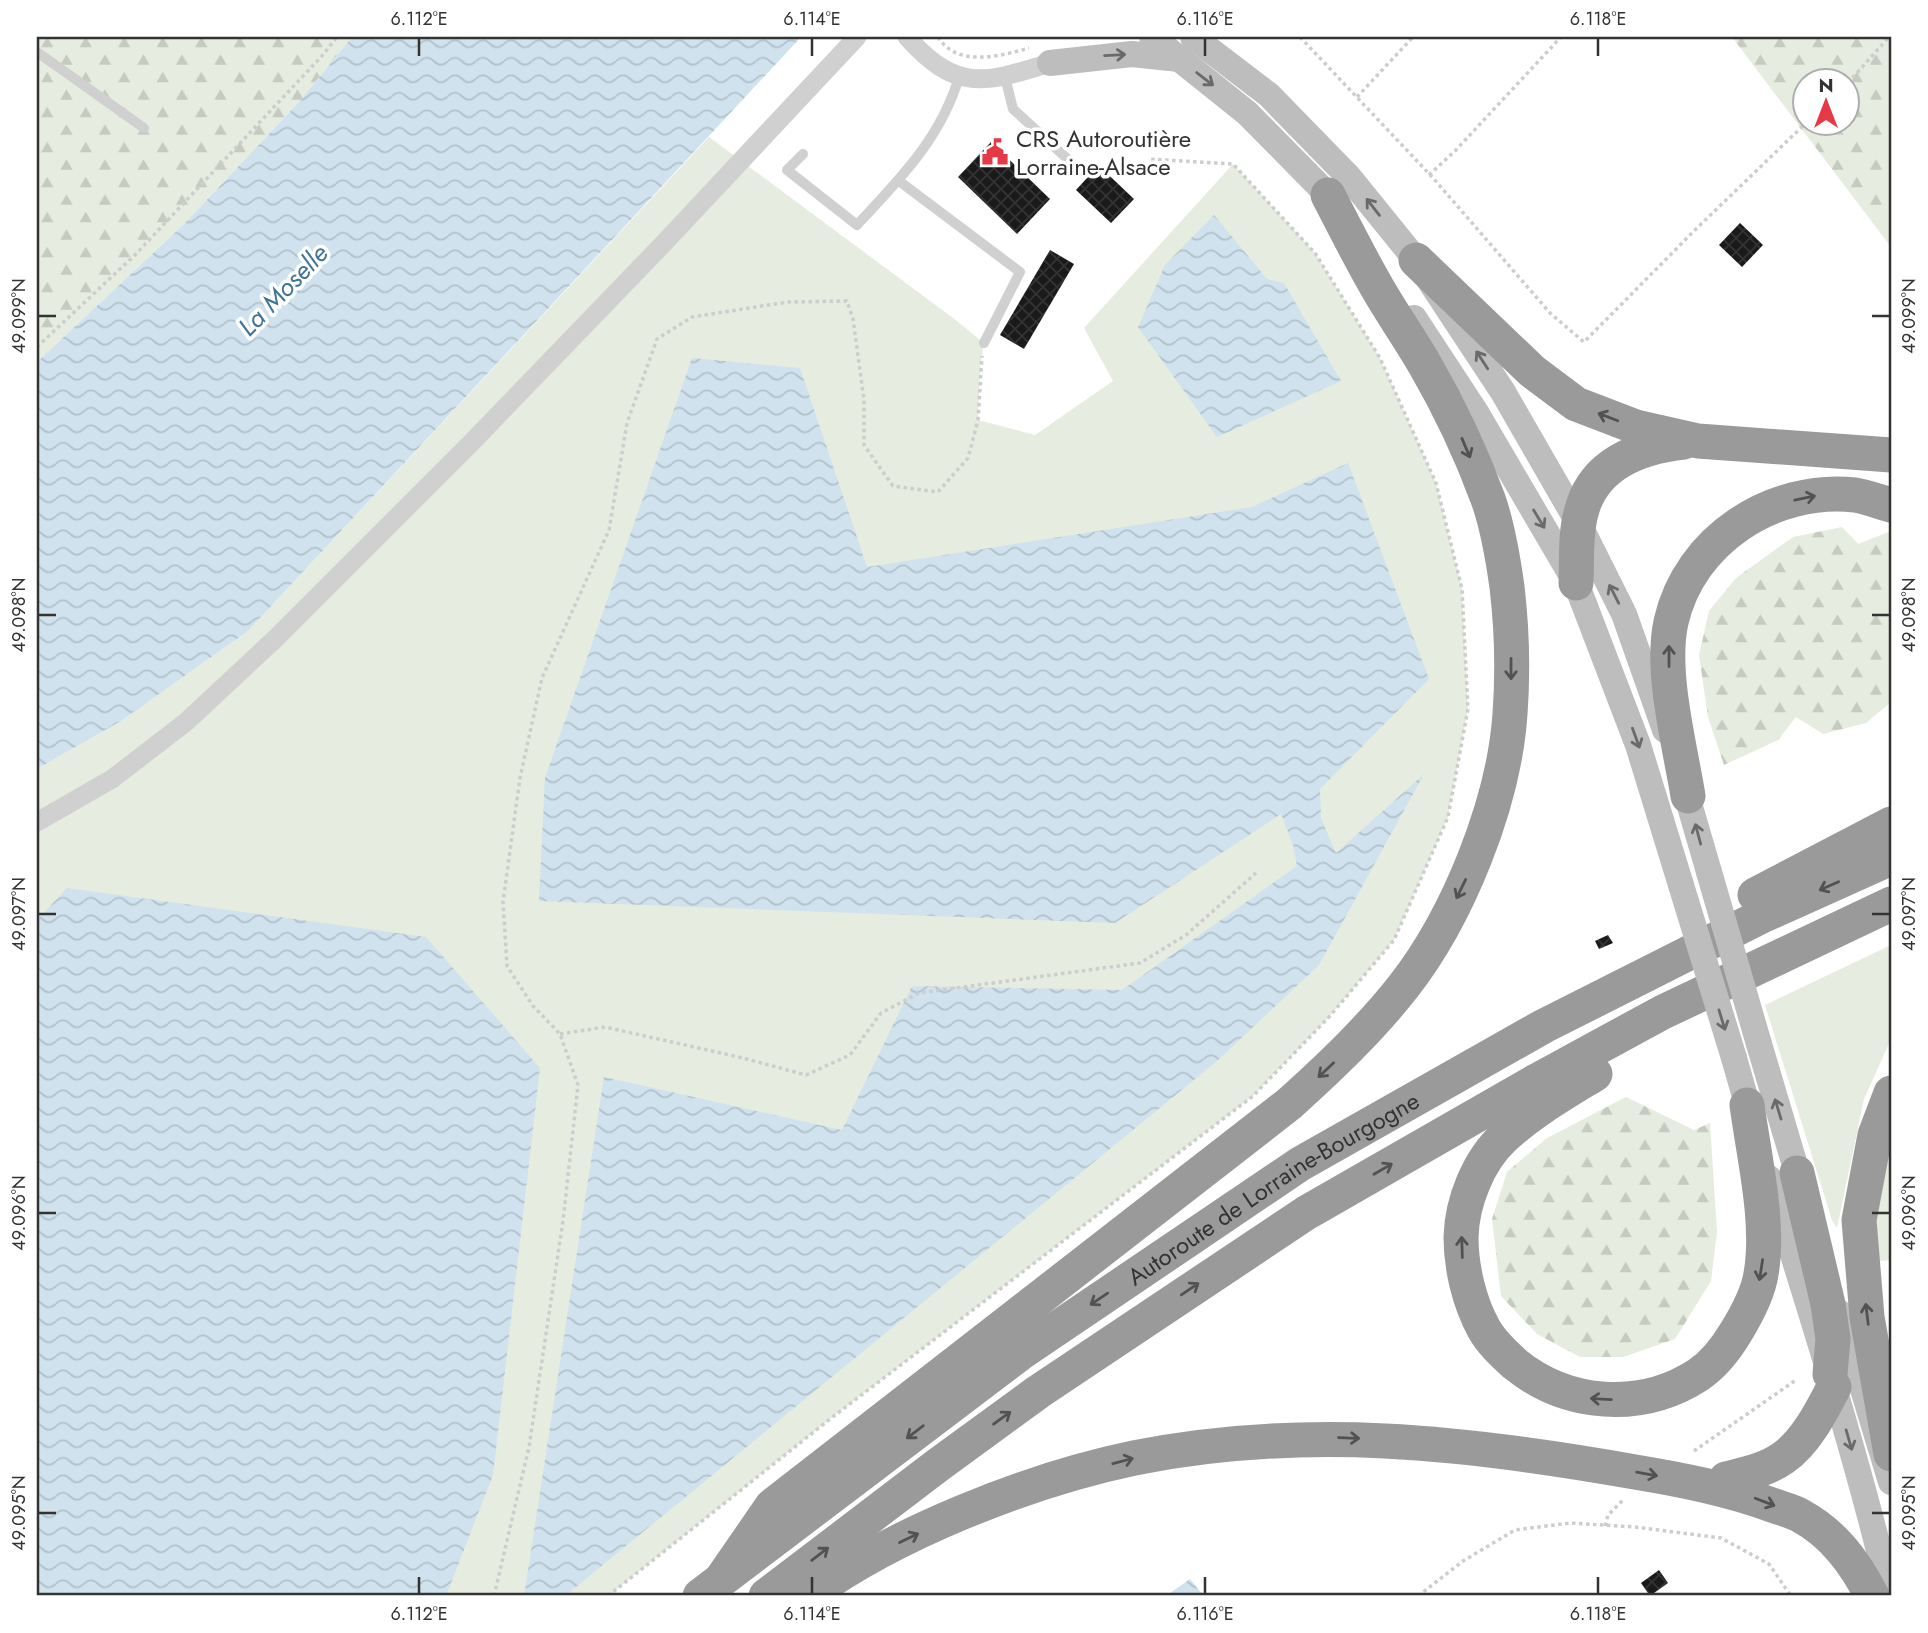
<svg xmlns="http://www.w3.org/2000/svg" width="1928" height="1633" viewBox="0 0 1928 1633" font-family="Jost,sans-serif">
<style>
.grass{fill:#e6ecdf}
.forest{fill:url(#forest-firs);fill-rule:evenodd}
.water{fill:url(#water-waves)}
.building{fill:url(#building-cross-hatch)}
.lines{fill:none;stroke-linecap:round;stroke-linejoin:round}
.path{stroke:#cdcdcd;stroke-width:3.5;stroke-dasharray:3.5 3.5;stroke-linecap:butt}
.service{stroke:#d0d0d0;stroke-width:10}
.minor{stroke:#d0d0d0;stroke-width:19}
.secondary{stroke:#bdbdbd;stroke-width:26}
.motorway{stroke:#9a9a9a;stroke-width:35}
.secondary-bridge{stroke:#bdbdbd;stroke-width:26}
.oneway{stroke:#6a6a6a}
.oneway2{stroke:#525252}
.ticks{fill:none;stroke:#333;stroke-width:2.5}
.labels{text-anchor:middle;dominant-baseline:central;stroke-width:7;stroke-linejoin:round;paint-order:stroke}
.poi-label{font-size:24px;fill:#333;stroke:#fff;text-anchor:start}
.street-label{font-size:24px;fill:#333;stroke:#fff}
.water-label{font-size:26px;font-style:italic;fill:#3f7597;stroke:#fff}
.neatline{fill:none;stroke:#333;stroke-width:2.5}
.ticks-label{font-size:18px;text-anchor:middle;fill:#333}
</style>
<defs>
<pattern id="forest-firs" width="22" height="20" patternUnits="userSpaceOnUse" patternTransform="scale(1.75)"><rect width="22" height="20" fill="#e6ecdf"/><path d="M5 1l3.5 6h-7zM16 11l3.5 6h-7z" fill="#c6cbc0"/></pattern>
<pattern id="water-waves" width="16" height="10" patternUnits="userSpaceOnUse" patternTransform="scale(1.75)"><rect width="16" height="10" fill="#cfe2ee"/><path d="M0 5q4-4 8 0t8 0" fill="none" stroke="#b2c2cd"/></pattern>
<pattern id="building-cross-hatch" width="8" height="8" patternUnits="userSpaceOnUse" patternTransform="scale(1.75)"><rect width="8" height="8" fill="#1a1a1a"/><path d="M0 0l8 8M0 8l8-8" fill="none" stroke="#333"/></pattern>
</defs>
<rect width="100%" height="100%" fill="#fff"/>
<!-- grass -->
<g class="grass">
<path d="M709 137 953 318 984 343 980 368 978 420 1035 435 1113 381 1084 328 1233 164 1315 253 1380 358 1436 483 1462 589 1468 709 1448 817 1394 940 1330 1016 1253 1096 830 1419 608 1596H37V769L121 721 248 631Z"/>
<path d="M1891 945V1039L1864 1099 1837 1228 1832 1220 1765 1005Z"/>
<path d="M1891 1144V1260L1878 1261 1875 1216Z"/>
</g>
<!-- forest -->
<g class="forest">
<path d="M37 37H352L298 103 184 224 37 362Z"/>
<path d="M1732 37H1891V247ZM1806 80H1848V122H1806Z"/>
<path d="M1842 527 1858 544 1891 531V702L1866 723 1823 734 1796 717 1778 740 1724 765 1708 717 1699 655 1709 611 1736 578 1793 537Z"/>
<path d="M1626 1097 1694 1130 1710 1123 1717 1232 1711 1281 1675 1339 1623 1357H1580L1537 1334 1501 1296 1492 1219 1507 1172 1547 1138Z"/>
</g>
<!-- water -->
<g class="water">
<path d="M352 37H801L248 631 121 721 37 769V362L184 224 298 103Z"/>
<path d="M1214 215 1267 279 1284 283 1341 381 1217 437 1138 327 1165 265Z"/>
<path d="M692 358 800 368 867 567 1252 507 1348 463 1429 679 1320 789 1321 818 1336 853 1424 774 1319 965 1217 1061 565 1596H524L604 1077 842 1130 912 986 1122 990 1297 866 1293 845 1281 814 1115 923 539 901 545 778Z"/>
<path d="M67 888 426 937 540 1068 493 1475 446 1596H41L37 1582V920Z"/>
<path d="M1190 1579 1204 1596H1166Z"/>
</g>
<!-- building -->
<g class="building">
<path d="M991 142 1050 199 1017 234 958 177Z"/>
<path d="M1094 161 1134 199 1111 223 1076 190 1087 178 1082 173Z"/>
<path d="M1740 223 1763 245 1742 267 1719 245Z"/>
<path d="M1050 250 1074 264 1024 349 1000 335Z"/>
<path d="M1608 935 1613 943 1599 949 1595 941Z"/>
<path d="M1659 1570 1668 1583 1650 1596 1641 1583Z"/>
</g>
<g class="lines">
<!-- path -->
<g class="path">
<path d="M938 37C957 68 1001 56 1029 48"/>
<path d="M1300 37 1434 179 1550 313 1584 342 1696 229 1807 122"/>
<path d="M1848 83 1889 37"/>
<path d="M1357 97 1413 37"/>
<path d="M1429 175 1455 151 1561 37"/>
<path d="M37 347 135 255 321 57 337 37"/>
<path d="M560 1034 605 1027 743 1058 806 1075 850 1055 881 1013 919 993 1140 963 1186 935 1256 873"/>
<path d="M1694 1451 1796 1380"/>
<path d="M1605 1526 1608 1515 1623 1500"/>
<path d="M494 1596 529 1447 563 1221 578 1085 560 1034 533 1006 507 966 503 902 520 778 542 678 609 530 627 423 657 339 692 317 788 302 847 301 853 319 864 400V445L893 486 938 492 968 458 978 420 982 356"/>
<path d="M608 1596 830 1419 1253 1096 1330 1016 1394 940 1448 817 1468 709 1462 589 1436 483 1380 358 1315 253 1233 164 1148 159"/>
<path d="M1418 1596 1463 1561 1515 1530 1570 1523 1635 1527 1721 1538 1769 1564 1791 1596"/>
</g>
<!-- service -->
<g class="service">
<path d="M37 52 144 128"/>
<path d="M1005 77 1013 109 1072 163"/>
<path d="M803 154 787 170 857 225C900 179 941 138 959 77"/>
<path d="M899 181 1020 272 984 343"/>
</g>
<!-- minor -->
<g class="minor">
<path d="M907 37C957 93 985 83 1050 63"/>
<path d="M37 822 112 779 186 722 275 639 472 442 664 243 857 37"/>
</g>
<!-- secondary -->
<g class="secondary">
<path d="M1152 37 1247 113 1328 195 1337 209"/>
<path d="M1193 37 1269 95 1348 176 1416 260 1503 392 1579 524 1624 614 1665 730"/>
<path d="M1050 63 1132 54 1179 59"/>
<path d="M1414 318 1477 414 1576 583 1638 745 1681 885"/>
<path d="M1682 779 1709 872"/>
<path d="M1759 1044 1802 1189"/>
<path d="M1734 1058 1752 1121"/>
<path d="M1769 1178C1812 1316 1857 1455 1890 1596"/>
<path d="M1840 1313 1891 1482"/>
</g>
<!-- motorway -->
<g class="motorway">
<path d="M1416 260 1532 371 1576 404 1636 427 1698 441 1891 455"/>
<path d="M1576 583C1577 561 1575 535 1581 513 1593 464 1638 447 1684 442"/>
<path d="M1688 796C1680 746 1660 672 1671 622 1689 540 1773 486 1855 495 1867 497 1880 502 1891 505"/>
<path d="M1755 895 1891 824"/>
<path d="M1595 1074C1564 1093 1531 1112 1504 1137 1478 1161 1462 1202 1461 1237 1461 1267 1469 1302 1484 1329 1491 1342 1504 1354 1515 1364 1567 1406 1641 1412 1698 1375 1713 1365 1727 1347 1736 1332 1747 1314 1758 1294 1761 1274 1770 1223 1754 1157 1747 1105"/>
<path d="M1891 1093 1875 1135 1859 1220 1867 1317 1891 1454"/>
<path d="M1797 1173 1828 1304 1833 1339 1830 1374"/>
<path d="M1726 1479C1745 1474 1766 1470 1783 1458 1806 1442 1821 1412 1834 1387"/>
<path d="M723 1577 772 1506 1289 1104C1330 1067 1369 1030 1403 987 1458 917 1504 803 1510 714 1513 672 1512 629 1507 587 1503 558 1498 527 1488 499 1471 453 1450 408 1425 365 1410 339 1393 315 1378 289 1360 258 1344 226 1328 195"/>
<path id="s1" d="M700 1596 1022 1352 1300 1164 1544 1026 1764 915 1891 858"/>
<path d="M766 1596 938 1465 1038 1392 1306 1213 1538 1080 1663 1012 1891 904"/>
<path d="M808 1596C894 1533 1029 1480 1134 1458 1304 1424 1466 1442 1635 1472 1683 1480 1729 1489 1775 1506 1783 1509 1793 1511 1801 1516 1834 1534 1855 1563 1872 1596"/>
</g>
<!-- secondary-bridge -->
<g class="secondary-bridge">
<path d="M1709 872 1759 1044"/>
<path d="M1681 885 1734 1058"/>
</g>
</g>
<!-- one-way arrows -->
<defs><path id="oneway-shaft" d="M-6 0H5M1.5-3L5.5 0L1.5 3" fill="none" stroke-width="1.6" stroke-linecap="round" stroke-linejoin="round" transform="scale(1.75)"/></defs>
<g class="oneway">
<use href="#oneway-shaft" transform="translate(1115 55) rotate(-3)"/>
<use href="#oneway-shaft" transform="translate(1205 79) rotate(38)"/>
<use href="#oneway-shaft" transform="translate(1373 207) rotate(-128)"/>
<use href="#oneway-shaft" transform="translate(1482 360) rotate(-123)"/>
<use href="#oneway-shaft" transform="translate(1539 519) rotate(59)"/>
<use href="#oneway-shaft" transform="translate(1614 594) rotate(-117)"/>
<use href="#oneway-shaft" transform="translate(1636 738) rotate(70)"/>
<use href="#oneway-shaft" transform="translate(1698 834) rotate(-105)"/>
<use href="#oneway-shaft" transform="translate(1722 1020) rotate(73)"/>
<use href="#oneway-shaft" transform="translate(1778 1109) rotate(-107)"/>
<use href="#oneway-shaft" transform="translate(1849 1440) rotate(74)"/>
</g>
<g class="oneway2">
<use href="#oneway-shaft" transform="translate(1608 417) rotate(-159)"/>
<use href="#oneway-shaft" transform="translate(1466 448) rotate(67)"/>
<use href="#oneway-shaft" transform="translate(1805 498) rotate(-12)"/>
<use href="#oneway-shaft" transform="translate(1669 656) rotate(-90)"/>
<use href="#oneway-shaft" transform="translate(1511 669) rotate(90)"/>
<use href="#oneway-shaft" transform="translate(1829 886) rotate(156)"/>
<use href="#oneway-shaft" transform="translate(1461 889) rotate(116)"/>
<use href="#oneway-shaft" transform="translate(1326 1070) rotate(137)"/>
<use href="#oneway-shaft" transform="translate(1383 1169) rotate(-30)"/>
<use href="#oneway-shaft" transform="translate(1462 1247) rotate(-92)"/>
<use href="#oneway-shaft" transform="translate(1761 1270) rotate(99)"/>
<use href="#oneway-shaft" transform="translate(1190 1289) rotate(-34)"/>
<use href="#oneway-shaft" transform="translate(1099 1299) rotate(146)"/>
<use href="#oneway-shaft" transform="translate(1867 1314) rotate(-97)"/>
<use href="#oneway-shaft" transform="translate(1601 1399) rotate(-177)"/>
<use href="#oneway-shaft" transform="translate(1002 1418) rotate(-36)"/>
<use href="#oneway-shaft" transform="translate(915 1432) rotate(143)"/>
<use href="#oneway-shaft" transform="translate(1349 1438) rotate(2)"/>
<use href="#oneway-shaft" transform="translate(1123 1461) rotate(-15)"/>
<use href="#oneway-shaft" transform="translate(1647 1474) rotate(10)"/>
<use href="#oneway-shaft" transform="translate(1765 1502) rotate(21)"/>
<use href="#oneway-shaft" transform="translate(909 1538) rotate(-26)"/>
<use href="#oneway-shaft" transform="translate(820 1554) rotate(-38)"/>
</g>
<!-- ticks -->
<path class="ticks" d="M419 38V56M812 38V56M1205 38V56M1598 38V56M38 316H56M1872 316H1890M38 615H56M1872 615H1890M38 914H56M1872 914H1890M38 1213H56M1872 1213H1890M38 1513H56M1872 1513H1890M419 1577V1594M812 1577V1594M1205 1577V1594M1598 1577V1594"/>
<!-- icons -->
<defs>
<g id="civic-bare" transform="scale(2.1)"><path d="M-.6-6.5H3V-4.5H.6V-3L4-1V1h2V6H-6V1h2V-1L-.6-3ZM-1.2 2.5V6h2.4V2.5Z" fill="#e63946" stroke="#fff" stroke-width="2.5" paint-order="stroke"/></g>
</defs>
<g fill-rule="evenodd">
<use href="#civic-bare" x="995" y="152"/>
</g>
<g class="labels">
<!-- poi labels -->
<g class="poi-label">
<text x="1016" y="138">CRS Autoroutière<tspan x="1016" dy="28">Lorraine-Alsace</tspan></text>
</g>
<!-- street labels -->
<g class="street-label">
<text stroke="none"><textPath href="#s1" startOffset="704">Autoroute de Lorraine-Bourgogne</textPath></text>
</g>
<!-- water labels -->
<g class="water-label">
<text transform="translate(283 290) rotate(-46)">La Moselle</text>
</g>
</g>
<!-- border -->
<rect width="1928" height="1633" fill="none" stroke="#ffffff" stroke-width="77"/>
<!-- north arrow -->
<g transform="translate(1826 102)"><circle r="33" fill="#ffffff" stroke="#adadad" stroke-width="2"/>
<path d="M0-5L12 26L0 18L-12 26Z" fill="#e63946"/>
<text y="-10" font-size="19" font-weight="bold" text-anchor="middle" fill="#333333">N</text>
</g>
<rect x="38" y="38" width="1852" height="1556" class="neatline"/>
<g class="ticks-label">
<text x="419" y="25">6.112°E</text>
<text x="812" y="25">6.114°E</text>
<text x="1205" y="25">6.116°E</text>
<text x="1598" y="25">6.118°E</text>
<text transform="translate(19 316) rotate(-90)" y="6">49.099°N</text>
<text transform="translate(1909 316) rotate(-90)" y="6">49.099°N</text>
<text transform="translate(19 615) rotate(-90)" y="6">49.098°N</text>
<text transform="translate(1909 615) rotate(-90)" y="6">49.098°N</text>
<text transform="translate(19 914) rotate(-90)" y="6">49.097°N</text>
<text transform="translate(1909 914) rotate(-90)" y="6">49.097°N</text>
<text transform="translate(19 1213) rotate(-90)" y="6">49.096°N</text>
<text transform="translate(1909 1213) rotate(-90)" y="6">49.096°N</text>
<text transform="translate(19 1513) rotate(-90)" y="6">49.095°N</text>
<text transform="translate(1909 1513) rotate(-90)" y="6">49.095°N</text>
<text x="419" y="1620">6.112°E</text>
<text x="812" y="1620">6.114°E</text>
<text x="1205" y="1620">6.116°E</text>
<text x="1598" y="1620">6.118°E</text>
</g>
</svg>
